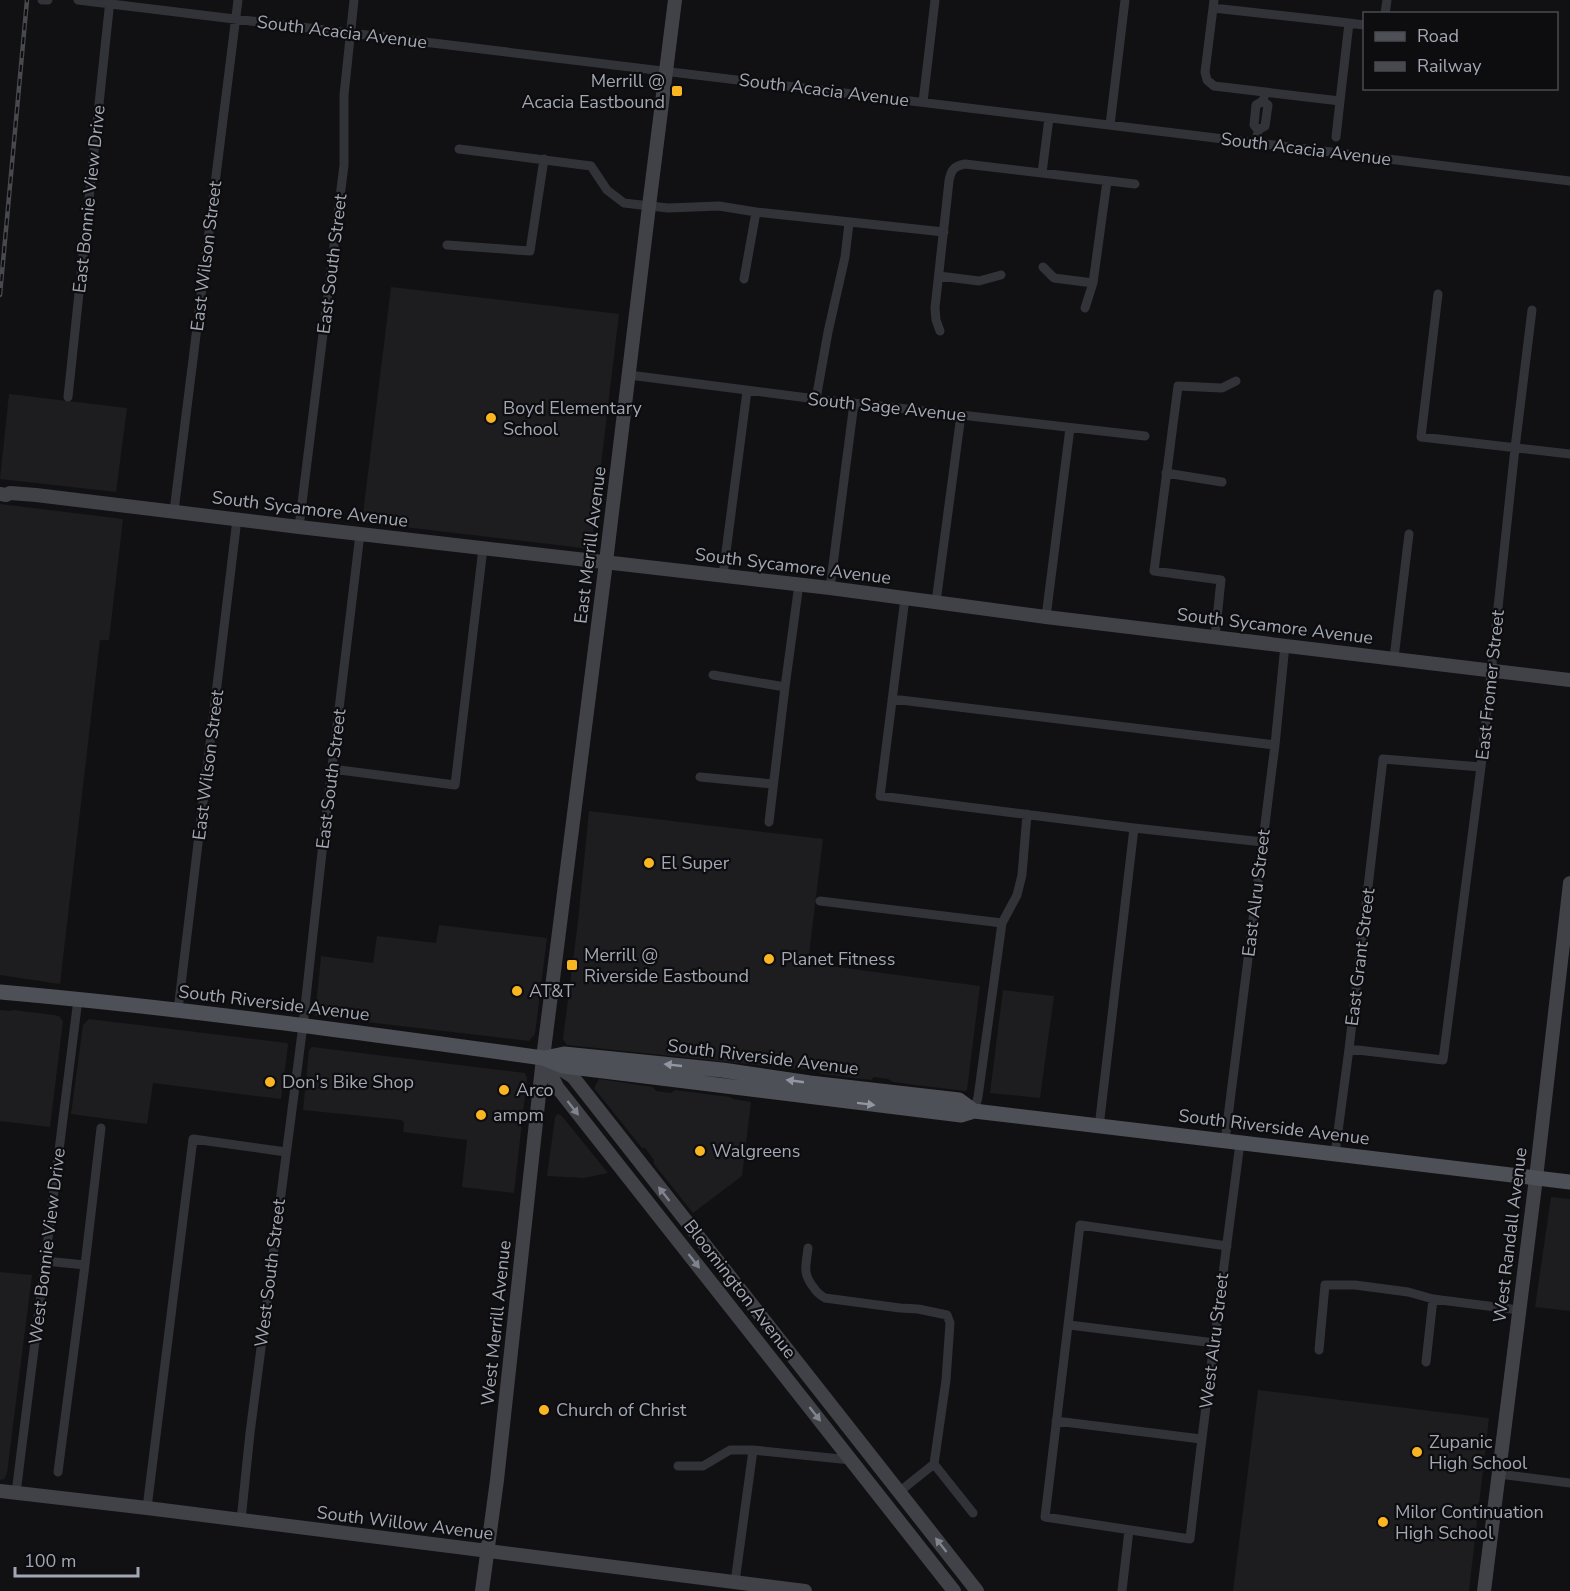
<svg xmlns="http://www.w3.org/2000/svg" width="1570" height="1591" viewBox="0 0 1570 1591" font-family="'Nunito Sans',sans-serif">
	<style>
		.built { fill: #1d1d20 }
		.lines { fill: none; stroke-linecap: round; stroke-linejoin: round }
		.street { stroke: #323338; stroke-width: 9 }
		.secondary { stroke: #404248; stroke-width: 14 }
		.primary { stroke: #4e5057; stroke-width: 15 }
		.rail-casing { stroke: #47494f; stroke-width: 4.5 }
		.rail { stroke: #0d0c0e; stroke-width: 2; stroke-dasharray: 7; stroke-linecap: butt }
		.oneway { fill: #9196a1 }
		.oneway2 { fill: #80848e }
		.poi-dot { fill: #fab523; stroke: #0d0c0e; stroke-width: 2 }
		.labels { text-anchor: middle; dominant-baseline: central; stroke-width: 4.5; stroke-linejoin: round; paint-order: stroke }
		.street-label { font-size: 18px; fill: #a2a7b4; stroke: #0d0c0e }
		.poi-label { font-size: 18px; fill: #a2a7b4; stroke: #0d0c0e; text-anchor: start }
	</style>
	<rect width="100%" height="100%" fill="#111113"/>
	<path class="built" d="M 391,287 L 619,314 L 591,549 L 362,522 Z
		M 9,394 L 127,408 L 116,492 L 0,479 Z
		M 0,504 L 123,519 L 109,640 L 100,640 L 60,984 L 0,975 Z
		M 589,811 L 823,839 L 808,963 L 980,986 L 967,1090 L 965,1091 L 915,1085 L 893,1082 L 888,1079 L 874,1077 L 871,1080 L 822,1074 L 818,1070 L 796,1069 L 567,1045 L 563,1039 L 578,921 Z
		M 439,925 L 547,938 L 535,1034 L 529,1041 L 315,1016 L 321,956 L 373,963 L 377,936 L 436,943 Z
		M 1003,990 L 1054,996 L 1040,1098 L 990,1093 Z
		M 0,1010 L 10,1011 L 13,1010 L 54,1015 L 59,1016 L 63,1021 L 50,1127 L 0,1121 Z
		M 89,1019 L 287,1043 L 288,1045 L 281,1099 L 153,1083 L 147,1124 L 71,1114 L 83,1025 Z
		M 312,1047 L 525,1073 L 527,1078 L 514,1193 L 462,1187 L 467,1140 L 403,1132 L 404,1122 L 401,1120 L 303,1110 L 309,1050 Z
		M 599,1079 L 653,1087 L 656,1091 L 671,1093 L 675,1090 L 730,1097 L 733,1099 L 751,1102 L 742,1176 L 693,1213 L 654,1164 L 654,1160 L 645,1148 L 642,1148 L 594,1088 Z
		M 557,1114 L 561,1115 L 608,1173 L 584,1178 L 547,1176 L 555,1118 Z
		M 1551,1197 L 1570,1199 L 1570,1311 L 1535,1307 Z
		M 0,1272 L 32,1275 L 7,1473 L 4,1479 L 0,1480 Z
		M 1258,1390 L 1489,1418 L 1469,1591 L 1233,1591 Z"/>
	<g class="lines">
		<path class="street" d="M 42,0 L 48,0
			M 78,0 L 1570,181
			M 1214,0 L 1205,72 L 1207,80 L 1214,86 L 1340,101 L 1349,23 L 1364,25
			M 1213,8 L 1349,23
			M 1385,14 L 1387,0
			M 923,102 L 935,0
			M 1110,125 L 1125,0
			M 1258,130 L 1265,126 L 1268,105 L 1263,101 L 1264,97
			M 1336,137 L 1340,101
			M 1256,143 L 1258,130 L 1254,125 L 1256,105 L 1263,101
			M 459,149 L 591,166 L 607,190 L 624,203 L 668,208 L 719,206 L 756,212 L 944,232
			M 1042,173 L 1049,118
			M 447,245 L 530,251 L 544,159
			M 1043,267 L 1054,278 L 1093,283
			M 939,276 L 979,281 L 1001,275
			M 744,279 L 756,212
			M 1438,294 L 1421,437 L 1570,454
			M 1085,308 L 1093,283 L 1107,181
			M 940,331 L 936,320 L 935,308 L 949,181 C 951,170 954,166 965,164 L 1135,184
			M 629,375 L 816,399 L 961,415 L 1145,436
			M 68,397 L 110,0
			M 816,399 L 828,332 L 845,257 L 849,223
			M 1166,473 L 1222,482
			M 174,511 L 238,0
			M 299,527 L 344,165 L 344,95 L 354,0
			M 723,575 L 747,391
			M 830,588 L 854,403
			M 905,598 L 880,796 L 1134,828 L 1263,842
			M 936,602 L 961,415
			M 1046,617 L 1070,428
			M 1215,637 L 1221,580 L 1154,571 L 1178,386 L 1222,388 L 1236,381
			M 1394,658 L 1409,534
			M 713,675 L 785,687
			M 892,699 L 1275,745
			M 332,769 L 455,785 L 483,548
			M 700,777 L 773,784
			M 769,822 L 785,687 L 799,584
			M 820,901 L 1002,923
			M 178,1010 L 237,519
			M 1349,1049 L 1443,1060 L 1481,767 L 1515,448 L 1532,310
			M 974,1111 L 978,1097 L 1002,923 L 1017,895 L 1022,875 L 1027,814
			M 1099,1127 L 1134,828
			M 1225,1141 L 1275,745 L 1285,645
			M 1335,1154 L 1349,1049 L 1383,759 L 1481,767
			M 1227,1246 L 1080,1225 L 1045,1517 L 1190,1539 C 1205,1407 1223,1275 1240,1143
			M 808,1248 C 806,1266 802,1273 814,1288 C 817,1293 820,1295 825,1298 L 900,1308 L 918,1309 L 947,1315 L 950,1323 L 946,1380 L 934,1464 L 973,1513
			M 45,1261 L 85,1265
			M 1069,1325 L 1215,1343
			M 1319,1350 L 1325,1285 L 1355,1285 L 1408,1292 L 1433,1299 L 1519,1310
			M 1426,1362 L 1433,1299
			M 1056,1421 L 1201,1439
			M 678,1466 L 703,1466 L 730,1450 L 753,1450 L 851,1460
			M 58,1472 L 85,1265 L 101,1128
			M 1499,1474 L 1570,1483
			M 899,1492 L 934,1464
			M 16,1493 L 78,999
			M 147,1508 L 193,1139 L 286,1152
			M 241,1520 L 250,1433 L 303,1025 L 324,834 L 360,534
			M 735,1582 L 753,1450
			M 1122,1591 L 1129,1530"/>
		<path class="secondary" d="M 0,494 L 6,495 L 10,493 L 36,495 L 299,527 L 830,588 L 1046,617 L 1570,680
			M 544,1060 L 557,1087 L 954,1591
			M 553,1064 L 573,1077 L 977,1591
			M 0,1491 L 147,1508 L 805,1591
			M 482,1591 L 497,1480 L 543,1058 L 606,562 L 649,206 L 675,0
			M 1484,1591 L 1536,1178 L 1570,883"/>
		<path class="primary" d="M 0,992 C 182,1008 363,1033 543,1058 L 563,1066 L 961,1115 L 974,1111 L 1570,1182
			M 545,1058 L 564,1054 L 722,1070 L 810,1083 L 959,1100 L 974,1111"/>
		<g class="rail-casing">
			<path id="rail" d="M 0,295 L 27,0"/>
		</g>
		<use href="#rail" class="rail"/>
	</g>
	<defs><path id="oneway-solid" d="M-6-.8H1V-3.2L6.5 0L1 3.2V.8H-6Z" transform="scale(1.5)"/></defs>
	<g class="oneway">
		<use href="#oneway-solid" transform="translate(673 1065) rotate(-174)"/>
		<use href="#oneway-solid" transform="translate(795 1081) rotate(-172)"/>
		<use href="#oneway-solid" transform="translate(866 1104) rotate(7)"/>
	</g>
	<g class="oneway2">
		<use href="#oneway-solid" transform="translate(573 1108) rotate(52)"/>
		<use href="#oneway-solid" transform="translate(664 1194) rotate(-128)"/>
		<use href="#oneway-solid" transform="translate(694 1261) rotate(52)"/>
		<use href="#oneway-solid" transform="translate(815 1414) rotate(52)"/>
		<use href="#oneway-solid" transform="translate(941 1545) rotate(-128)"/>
	</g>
	<g class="poi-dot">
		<rect x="671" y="85" width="12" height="12" rx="3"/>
		<circle cx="491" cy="418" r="6"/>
		<circle cx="649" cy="863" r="6"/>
		<circle cx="769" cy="959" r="6"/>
		<rect x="566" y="959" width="12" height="12" rx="3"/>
		<circle cx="517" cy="991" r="6"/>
		<circle cx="270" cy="1082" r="6"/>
		<circle cx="504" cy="1090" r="6"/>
		<circle cx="481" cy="1115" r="6"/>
		<circle cx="700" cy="1151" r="6"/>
		<circle cx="544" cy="1410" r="6"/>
		<circle cx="1417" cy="1452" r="6"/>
		<circle cx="1383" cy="1522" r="6"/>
	</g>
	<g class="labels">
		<g class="street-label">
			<text transform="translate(342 32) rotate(7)">South Acacia Avenue</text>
			<text transform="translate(824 90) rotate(7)">South Acacia Avenue</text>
			<text transform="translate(1306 149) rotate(7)">South Acacia Avenue</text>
			<text transform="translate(89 199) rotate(-84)">East Bonnie View Drive</text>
			<text transform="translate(206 256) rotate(-83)">East Wilson Street</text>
			<text transform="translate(332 264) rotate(-83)">East South Street</text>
			<text transform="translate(887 407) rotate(6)">South Sage Avenue</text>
			<text transform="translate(310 509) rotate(7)">South Sycamore Avenue</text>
			<text transform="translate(590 545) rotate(-83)">East Merrill Avenue</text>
			<text transform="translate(793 566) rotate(7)">South Sycamore Avenue</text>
			<text transform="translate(1275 626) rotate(7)">South Sycamore Avenue</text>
			<text transform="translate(1490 685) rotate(-84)">East Fromer Street</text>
			<text transform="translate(208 765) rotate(-83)">East Wilson Street</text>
			<text transform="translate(331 779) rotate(-83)">East South Street</text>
			<text transform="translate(1256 893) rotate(-83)">East Alru Street</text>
			<text transform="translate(1360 957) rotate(-83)">East Grant Street</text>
			<text transform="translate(274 1003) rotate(7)">South Riverside Avenue</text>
			<text transform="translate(763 1057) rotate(7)">South Riverside Avenue</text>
			<text transform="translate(1274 1127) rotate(7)">South Riverside Avenue</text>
			<text transform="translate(1510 1235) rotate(-83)">West Randall Avenue</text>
			<text transform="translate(47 1246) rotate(-83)">West Bonnie View Drive</text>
			<text transform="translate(270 1273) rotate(-83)">West South Street</text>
			<text transform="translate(740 1289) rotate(52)">Bloomington Avenue</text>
			<text transform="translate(496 1323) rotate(-84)">West Merrill Avenue</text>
			<text transform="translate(1214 1341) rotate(-83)">West Alru Street</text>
			<text transform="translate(405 1523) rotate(7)">South Willow Avenue</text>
		</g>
		<g class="poi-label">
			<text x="665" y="81" text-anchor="end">Merrill @<tspan x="665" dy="21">Acacia Eastbound</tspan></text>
			<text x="503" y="408">Boyd Elementary<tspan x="503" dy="21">School</tspan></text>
			<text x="661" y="863">El Super</text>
			<text x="584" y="955">Merrill @<tspan x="584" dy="21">Riverside Eastbound</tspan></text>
			<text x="781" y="959">Planet Fitness</text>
			<text x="529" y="991">AT&amp;T</text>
			<text x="282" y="1082">Don's Bike Shop</text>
			<text x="516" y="1090">Arco</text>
			<text x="493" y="1115">ampm</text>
			<text x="712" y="1151">Walgreens</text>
			<text x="556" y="1410">Church of Christ</text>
			<text x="1429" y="1442">Zupanic<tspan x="1429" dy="21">High School</tspan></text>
			<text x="1395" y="1512">Milor Continuation<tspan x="1395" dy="21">High School</tspan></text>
		</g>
	</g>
	<rect x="1363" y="12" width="195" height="78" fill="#0d0c0e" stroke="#494a50" stroke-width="1.5"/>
	<rect x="1375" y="32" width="30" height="9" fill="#4e5057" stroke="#494a50" stroke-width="1.5"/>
	<text x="1417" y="42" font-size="18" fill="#a2a7b4">Road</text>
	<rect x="1375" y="62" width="30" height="9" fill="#47494f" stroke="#494a50" stroke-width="1.5"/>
	<text x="1417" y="72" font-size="18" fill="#a2a7b4">Railway</text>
	<path d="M15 1567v9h123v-9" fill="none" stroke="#a2a7b4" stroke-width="3"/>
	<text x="24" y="1567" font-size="18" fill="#a2a7b4" stroke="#0d0c0e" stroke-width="4.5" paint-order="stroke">100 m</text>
</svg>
